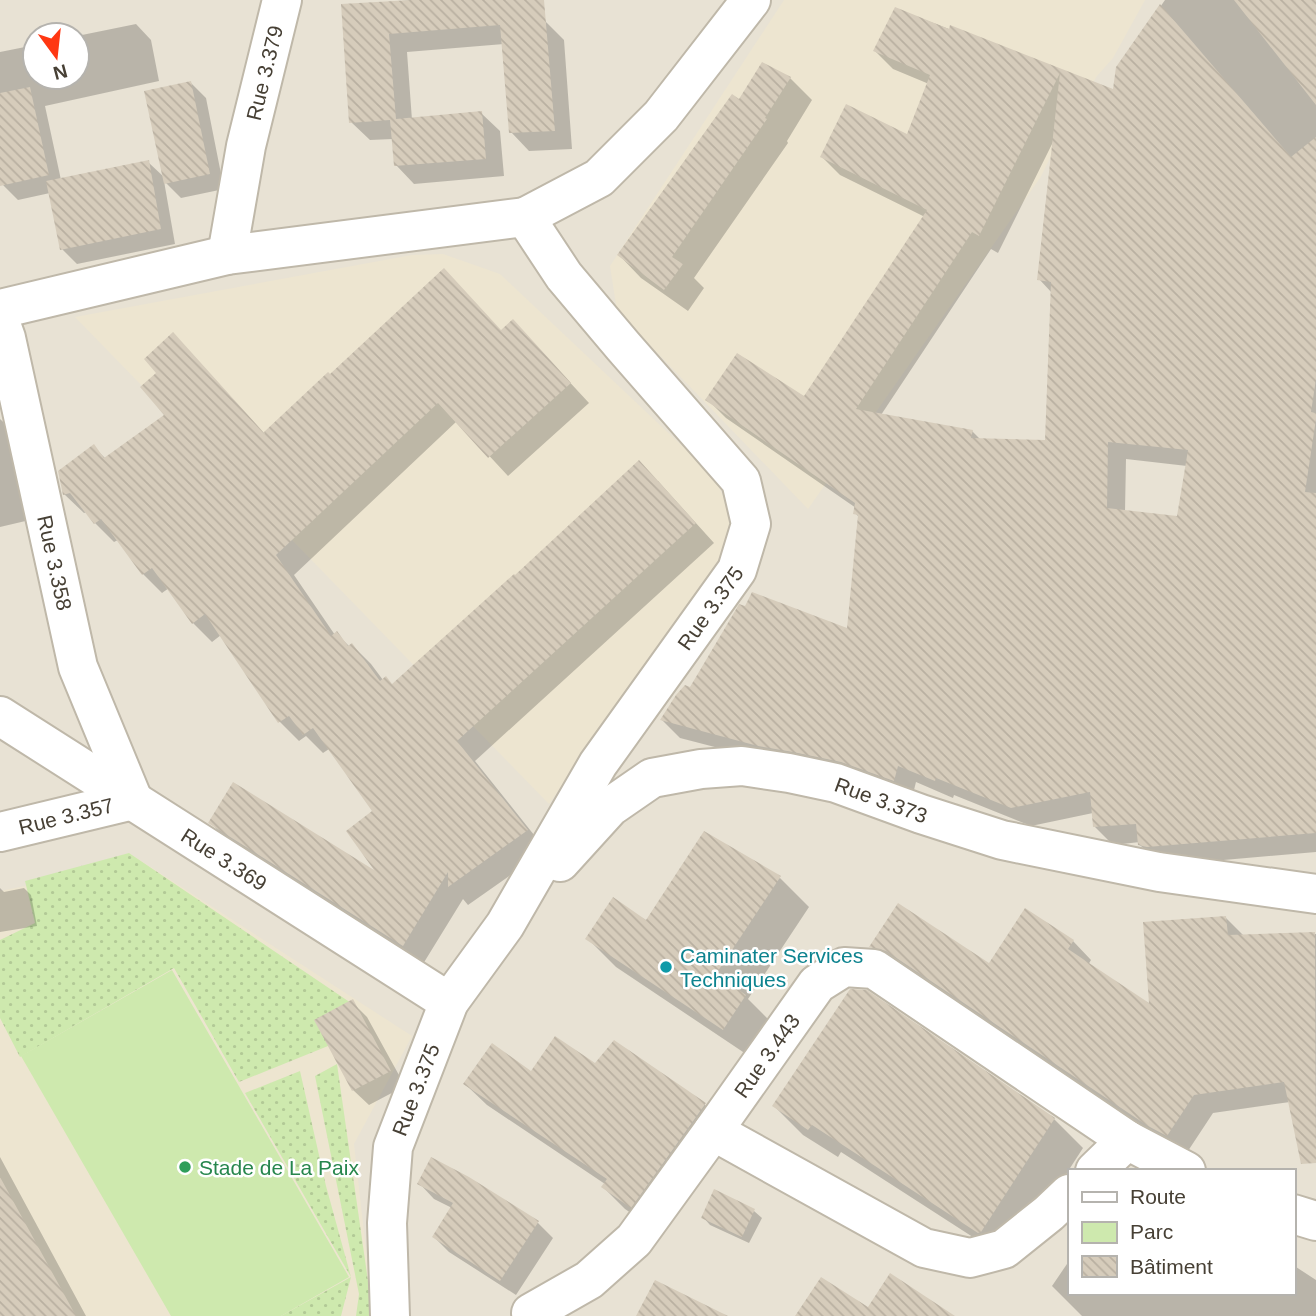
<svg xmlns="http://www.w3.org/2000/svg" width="1316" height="1316" viewBox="0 0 1316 1316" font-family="Arial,sans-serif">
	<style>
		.residential { fill: #e8e2d4; fill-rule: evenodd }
		.education { fill: #ede5d0 }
		.grass { fill: url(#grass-dots) }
		.park { fill: #cee9ae }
		.shadow { fill: #0003; fill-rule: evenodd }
		.building { fill: url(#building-back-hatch); fill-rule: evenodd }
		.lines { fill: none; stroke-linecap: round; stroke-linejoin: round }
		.minor-casing { stroke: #bfb8a9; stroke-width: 42 }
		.minor { stroke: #fff; stroke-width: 38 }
		.culture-dot { fill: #0f9aa8; stroke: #fff; stroke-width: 2.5 }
		.leisure-dot { fill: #2e9e5b; stroke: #fff; stroke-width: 2.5 }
		.labels { text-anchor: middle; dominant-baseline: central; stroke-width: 5; stroke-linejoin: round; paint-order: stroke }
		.street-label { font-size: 21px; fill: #474035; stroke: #fff }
		.culture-label { font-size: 21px; fill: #0d838f; stroke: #fff; text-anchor: start }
		.leisure-label { font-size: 21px; fill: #27864d; stroke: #fff; text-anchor: start }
	</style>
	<defs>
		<pattern id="grass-dots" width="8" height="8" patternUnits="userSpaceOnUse" patternTransform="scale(1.75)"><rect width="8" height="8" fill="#cee9ae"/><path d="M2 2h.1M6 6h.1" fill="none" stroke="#b2c996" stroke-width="1.8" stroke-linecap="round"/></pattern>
		<pattern id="building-back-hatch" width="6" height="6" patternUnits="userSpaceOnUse" patternTransform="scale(1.75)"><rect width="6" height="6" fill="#d6ccbb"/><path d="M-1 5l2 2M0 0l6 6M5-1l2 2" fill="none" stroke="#b9b0a1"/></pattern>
	</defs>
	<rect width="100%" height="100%" fill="#f4f0e6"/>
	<path class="residential" d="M 0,0 L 1316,0 L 1316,1316 L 0,1316 ZM 35,35 L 77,35 L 77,77 L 35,77 ZM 1069,1171 L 1293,1171 L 1293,1293 L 1069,1293 Z"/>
	<path class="education" d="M 784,0 L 1145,0 L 1113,58 L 1097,76 L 1068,122 L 1040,178 L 808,509 L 617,311 L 610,266 Z
		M 443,254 L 500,274 L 715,477 L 732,519 L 722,557 L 549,804 L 75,317 L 412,255 Z
		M 129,853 L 412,1036 L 354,1144 L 372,1303 L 370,1316 L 0,1316 L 0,891 L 25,886 Z"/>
	<path class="grass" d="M 129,853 L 354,1005 L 328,1046 L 239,1082 L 174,968 L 20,1057 L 0,1018 L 0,940 L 35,923 L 25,881 Z
		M 337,1064 L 370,1295 L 369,1316 L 356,1316 L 359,1294 L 315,1076 Z
		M 300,1071 L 326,1186 L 351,1277 L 341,1316 L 281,1316 L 351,1277 L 245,1093 Z"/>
	<path class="park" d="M 172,970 L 349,1277 L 281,1316 L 171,1316 L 21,1056 Z"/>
	<path class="shadow" d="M 413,0 L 520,0 L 545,21 L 564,40 L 572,149 L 529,151 L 511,132 L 504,44 L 407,52 L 412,120 L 481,113 L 500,131 L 504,176 L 414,184 L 396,165 L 393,139 L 370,140 L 351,122 L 343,6 Z
		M 1165,0 L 1316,0 L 1316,852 L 1167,865 L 1158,863 L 1140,845 L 1140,842 L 1113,845 L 1094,826 L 1093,813 L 1031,826 L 954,795 L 953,798 L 916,782 L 912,798 L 680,738 L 662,720 L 849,630 L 860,518 L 855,513 L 856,508 L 726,418 L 707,399 L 804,399 L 925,217 L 840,175 L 822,157 L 908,136 L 929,84 L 893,69 L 875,51 L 896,9 L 1114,91 L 1118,68 ZM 1054,140 L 1039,279 L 1052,293 L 1046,442 L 981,440 L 972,431 L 881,415 L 991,249 L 998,253 ZM 1126,459 L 1187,466 L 1178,518 L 1125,512 Z
		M 136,24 L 151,40 L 159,81 L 45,106 L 61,180 L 148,162 L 165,178 L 191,83 L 206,98 L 224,189 L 181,198 L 164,181 L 175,244 L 77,264 L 62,249 L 50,193 L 18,200 L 3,185 L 0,169 L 0,52 L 35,45 L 35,77 L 77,77 L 77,36 Z
		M 790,78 L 812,100 L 787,141 L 788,143 L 694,278 L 704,288 L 688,311 L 641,278 L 619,255 L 739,101 Z
		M 513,321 L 589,403 L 508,476 L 457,421 L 294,575 L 335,635 L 337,634 L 350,647 L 352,645 L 371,664 L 383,680 L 393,685 L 658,481 L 714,543 L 475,761 L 546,850 L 468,905 L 463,899 L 423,964 L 229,842 L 210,822 L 380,876 L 374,811 L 329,749 L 323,753 L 306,736 L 299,741 L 280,722 L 221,635 L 212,642 L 193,623 L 169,588 L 162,593 L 143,574 L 118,540 L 114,542 L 95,523 L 87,512 L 84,513 L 64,494 L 94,447 L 106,459 L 265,434 L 328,375 L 502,332 Z
		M 0,419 L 16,434 L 34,519 L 0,527 Z
		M 780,878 L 809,907 L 748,999 L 774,1025 L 752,1058 L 616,967 L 587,938 L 646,922 Z
		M 0,888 L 4,892 L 24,888 L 31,895 L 37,926 L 0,932 Z
		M 1226,918 L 1244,936 L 1316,934 L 1316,1143 L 1313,1143 L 1290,1102 L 1213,1113 L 1186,1154 L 1168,1144 L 907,969 L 890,965 L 872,947 L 989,966 L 1073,941 L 1091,960 L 1088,965 L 1151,1006 Z
		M 866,992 L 1054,1119 L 1083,1148 L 1010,1261 L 841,1152 L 838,1157 L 803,1135 L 774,1106 Z
		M 352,1002 L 367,1017 L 405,1086 L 369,1105 L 353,1090 Z
		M 532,1074 L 705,1105 L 726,1126 L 653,1228 L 625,1209 L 603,1187 L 605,1184 L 487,1105 L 465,1084 Z
		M 0,1157 L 86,1316 L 2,1316 L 0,1313 Z
		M 468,1178 L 538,1223 L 553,1238 L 516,1295 L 449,1252 L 434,1237 L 452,1208 L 434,1199 L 419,1183 Z
		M 715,1191 L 754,1211 L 762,1218 L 749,1243 L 710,1225 L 703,1217 Z
		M 1069,1261 L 1069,1293 L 1293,1293 L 1293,1265 L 1316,1280 L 1316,1316 L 1082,1316 L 1052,1286 Z"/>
	<path class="building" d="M 412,0 L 544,0 L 555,131 L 509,133 L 500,25 L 389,34 L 396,119 L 482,111 L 486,159 L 394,166 L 390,120 L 349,123 L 341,4 Z
		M 1234,0 L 1316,0 L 1316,105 Z
		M 1160,4 L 1291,157 L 1316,137 L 1316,379 L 1311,412 L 1316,413 L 1316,419 L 1305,492 L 1316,493 L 1316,833 L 1147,847 L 1138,845 L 1136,824 L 1093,827 L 1090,792 L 1011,808 L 936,778 L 935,781 L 898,766 L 894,781 L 841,762 L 793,752 L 758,746 L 660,720 L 676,695 L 685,685 L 690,687 L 735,611 L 739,604 L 745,606 L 752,592 L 847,628 L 858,515 L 853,514 L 855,503 L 705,400 L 737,353 L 804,396 L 927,210 L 820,157 L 846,104 L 907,134 L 930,75 L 873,51 L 895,7 L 949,29 L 950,25 L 1113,89 L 1116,67 ZM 1060,73 L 1037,280 L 1051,282 L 1045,440 L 971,438 L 973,430 L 856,409 L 972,232 L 979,236 ZM 1108,442 L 1188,450 L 1177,516 L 1107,508 Z
		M 762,62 L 791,77 L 765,118 L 767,119 L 672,257 L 683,264 L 664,290 L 617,255 L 732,94 L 739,99 Z
		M 191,81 L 210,174 L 164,184 L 144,91 Z
		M 30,87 L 49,175 L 0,186 L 0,93 Z
		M 149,160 L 161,229 L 60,250 L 46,181 Z
		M 444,268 L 501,330 L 513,319 L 571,383 L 488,458 L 438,403 L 276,555 L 331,636 L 337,631 L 348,646 L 352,643 L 380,681 L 386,676 L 392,684 L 514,574 L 515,575 L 639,460 L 696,523 L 457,741 L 528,830 L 448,887 L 448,872 L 403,946 L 208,823 L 233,782 L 374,870 L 346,831 L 372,811 L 313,728 L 303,735 L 289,716 L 278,723 L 205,614 L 192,624 L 152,568 L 142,575 L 101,519 L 94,524 L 70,493 L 63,495 L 58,471 L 94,444 L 104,458 L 164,415 L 140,387 L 156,373 L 144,359 L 173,332 L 265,434 L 264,432 L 328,372 L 330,374 Z
		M 704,831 L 781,876 L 716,974 L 746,995 L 723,1030 L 585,939 L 613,897 L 646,920 Z
		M 898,903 L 989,963 L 1025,908 L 1074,940 L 1068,949 L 1149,1003 L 1143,922 L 1226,916 L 1228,935 L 1315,932 L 1316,1163 L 1301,1164 L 1284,1082 L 1194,1095 L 1167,1136 L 1148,1126 L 886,951 L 869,947 Z
		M 850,989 L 867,990 L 1055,1118 L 981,1232 L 978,1233 L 812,1125 L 808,1130 L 772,1106 Z
		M 353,999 L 391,1071 L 352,1091 L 314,1020 Z
		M 555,1036 L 595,1063 L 614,1040 L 706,1103 L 631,1208 L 601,1187 L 607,1179 L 463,1084 L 492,1043 L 531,1071 Z
		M 431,1157 L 469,1177 L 539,1221 L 500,1281 L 432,1237 L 453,1203 L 417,1184 Z
		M 0,1177 L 76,1316 L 0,1316 Z
		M 714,1189 L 755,1209 L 742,1237 L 701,1218 Z
		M 890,1273 L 955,1316 L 795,1316 L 821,1277 L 868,1307 Z
		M 655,1280 L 728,1316 L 636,1316 Z"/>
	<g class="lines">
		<g class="minor-casing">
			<g id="minor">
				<path id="s1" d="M 227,255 L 246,146 L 282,0"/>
				<path d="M 0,309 L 227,255 L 525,217"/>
				<path id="s2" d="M 0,321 L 6,338 L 78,667 L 133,800 L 0,832"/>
				<path id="s3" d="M 0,716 L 449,1002"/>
				<path id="s4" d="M 560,862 L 610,807 L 652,778 L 701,769 L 742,766 L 789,773 L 836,783 L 921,814 L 1002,840 L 1159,872 L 1316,894"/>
				<path d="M 713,1131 L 924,1248 L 970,1258 L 1004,1249 L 1049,1213 L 1069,1194"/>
				<path d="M 1095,1171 L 1127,1140"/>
				<path d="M 1293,1214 L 1316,1221"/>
				<path id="s5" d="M 531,1313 L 589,1280 L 634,1240 L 713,1131 L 817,984 L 844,967 L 874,969 L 1127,1140 L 1186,1171"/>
				<path id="s6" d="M 390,1316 L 387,1223 L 393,1147 L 449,1002 L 505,925 L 598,764 L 737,570 L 751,524 L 741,481 L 623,346 L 564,276 L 525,217 L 599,178 L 661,116 L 751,0"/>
			</g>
		</g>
		<use href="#minor" class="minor"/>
	</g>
	<circle class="culture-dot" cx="666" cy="967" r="7"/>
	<circle class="leisure-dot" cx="185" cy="1167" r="7"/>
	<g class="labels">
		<g class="street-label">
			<text stroke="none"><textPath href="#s1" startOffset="186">Rue 3.379</textPath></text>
			<text stroke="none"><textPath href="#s2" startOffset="248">Rue 3.358</textPath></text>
			<text stroke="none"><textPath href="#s6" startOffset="798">Rue 3.375</textPath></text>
			<text stroke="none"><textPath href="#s4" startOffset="360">Rue 3.373</textPath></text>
			<text transform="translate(66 816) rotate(-14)">Rue 3.357</text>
			<text stroke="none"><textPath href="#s3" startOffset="266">Rue 3.369</textPath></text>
			<text stroke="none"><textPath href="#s5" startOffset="354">Rue 3.443</textPath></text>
			<text stroke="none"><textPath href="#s6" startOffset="231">Rue 3.375</textPath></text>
		</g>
		<g class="culture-label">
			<text x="680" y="955">Caminater Services<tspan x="680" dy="24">Techniques</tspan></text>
		</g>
		<g class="leisure-label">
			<text x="199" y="1167">Stade de La Paix</text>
		</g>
	</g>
	<rect x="1068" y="1169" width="228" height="126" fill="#ffffff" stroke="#b5b3ae" stroke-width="2"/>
	<rect x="1082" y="1192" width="35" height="10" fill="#ffffff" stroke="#b5b3ae" stroke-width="2"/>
	<text x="1130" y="1204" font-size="21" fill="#474035">Route</text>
	<rect x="1082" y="1222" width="35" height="21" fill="#cee9ae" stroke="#b5b3ae" stroke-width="2"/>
	<text x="1130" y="1239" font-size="21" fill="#474035">Parc</text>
	<rect x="1082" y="1256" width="35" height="21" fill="url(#building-back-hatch)" stroke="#b5b3ae" stroke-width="2"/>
	<text x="1130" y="1274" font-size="21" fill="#474035">Bâtiment</text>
	<g transform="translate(56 56) rotate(165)"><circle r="33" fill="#ffffff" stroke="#b5b3ae" stroke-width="2"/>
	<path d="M0-5L12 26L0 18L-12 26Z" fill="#ff3712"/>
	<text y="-10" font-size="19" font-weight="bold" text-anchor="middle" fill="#474035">N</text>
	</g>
</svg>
